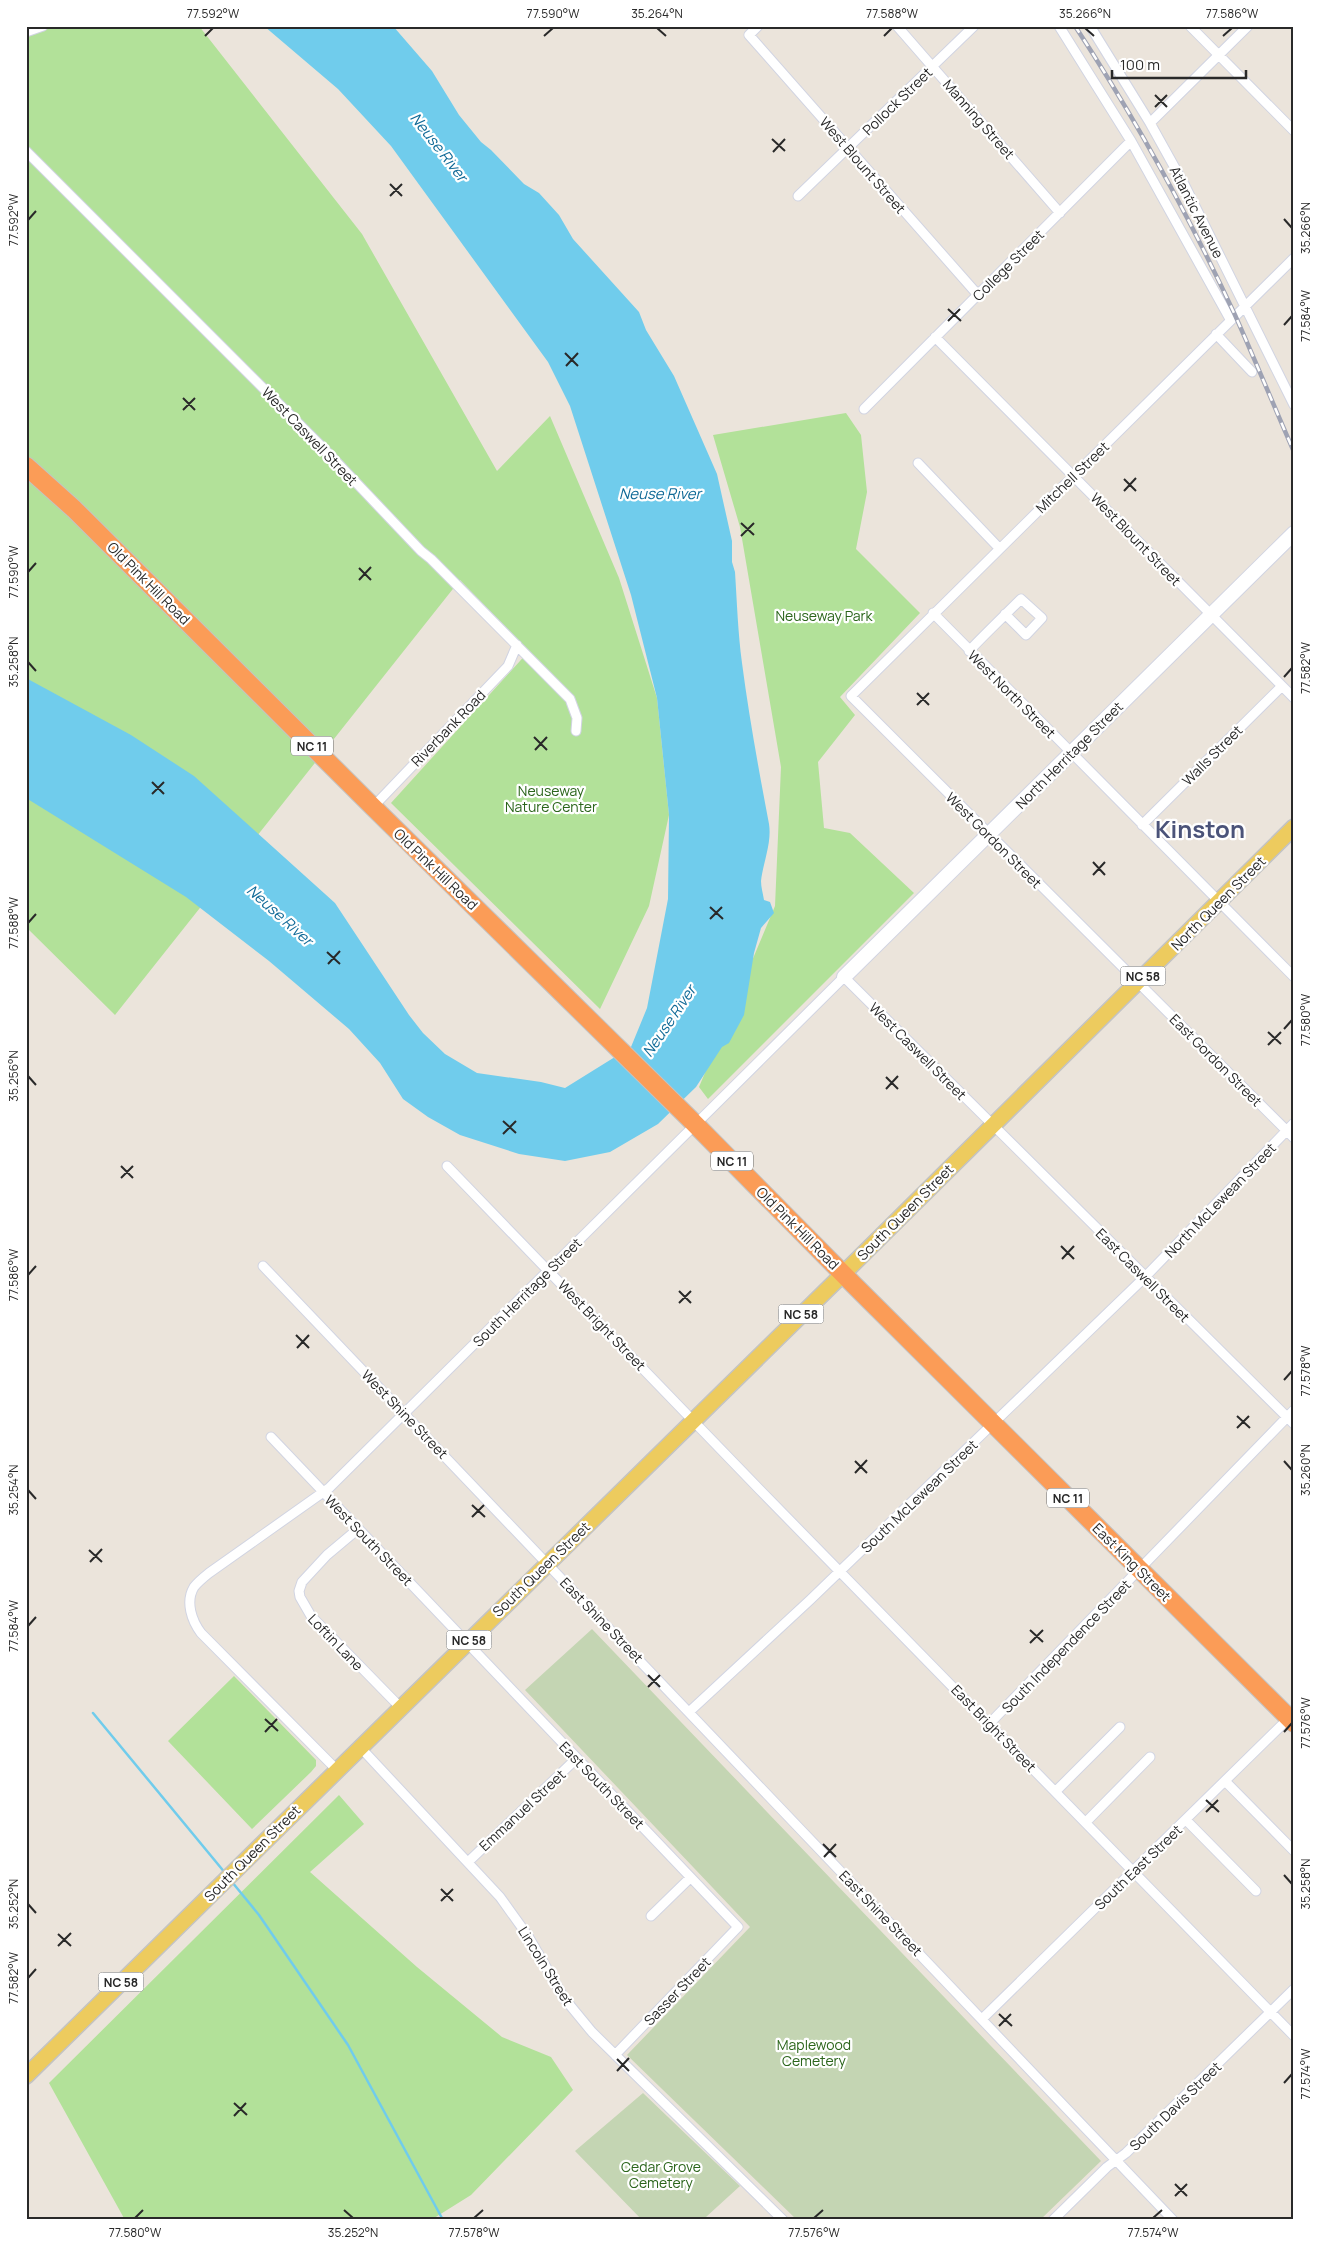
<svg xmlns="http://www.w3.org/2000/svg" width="1320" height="2246" viewBox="0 0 1320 2246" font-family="Manrope,sans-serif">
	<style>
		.green { fill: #b2e199 }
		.cemetery { fill: #c4d5b3 }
		.water { fill: #70ccec }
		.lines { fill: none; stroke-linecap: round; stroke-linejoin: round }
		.stream { stroke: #70ccec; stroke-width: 2.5 }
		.street-casing { stroke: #d1d4e2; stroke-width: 11 }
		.secondary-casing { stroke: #d1d4e2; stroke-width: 16 }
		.primary-casing { stroke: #c3c3c3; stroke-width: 18 }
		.highway-casing { stroke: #c3c3c3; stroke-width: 20 }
		.street { stroke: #fff; stroke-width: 9 }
		.secondary { stroke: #fff; stroke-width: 14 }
		.primary { stroke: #edcb5e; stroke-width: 15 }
		.highway { stroke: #fb9c57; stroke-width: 18 }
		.rail-casing { stroke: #9ea2b3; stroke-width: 4.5 }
		.rail { stroke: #fff; stroke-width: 2.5; stroke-dasharray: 8; stroke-linecap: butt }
		.ticks { fill: none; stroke: #292929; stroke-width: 2 }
		.labels { text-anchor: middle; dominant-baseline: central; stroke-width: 4.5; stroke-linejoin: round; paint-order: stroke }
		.shield { fill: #fff; stroke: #696969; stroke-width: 1 }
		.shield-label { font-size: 12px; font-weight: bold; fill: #292929 }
		.street-label { font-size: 14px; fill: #292929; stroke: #fff }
		.park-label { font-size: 14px; fill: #2b651b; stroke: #fff }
		.water-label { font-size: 15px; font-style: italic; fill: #106a97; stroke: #fff }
		.town-label { font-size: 24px; font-weight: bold; fill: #4b5379; stroke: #fff }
		.neatline { fill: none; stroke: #292929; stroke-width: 2 }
		.ticks-label { font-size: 12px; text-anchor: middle; fill: #292929 }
	</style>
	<rect width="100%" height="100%" fill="#ebe4db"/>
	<path class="green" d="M 26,26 L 199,26 L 362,234 L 497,471 L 550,416 L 619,578 L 657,698 L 669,815 L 649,906 L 600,1009 L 391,803 L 529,651 L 460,580 L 115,1015 L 26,927 Z
		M 846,413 L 861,435 L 867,492 L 856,549 L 920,613 L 840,697 L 855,715 L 818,762 L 824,828 L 850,833 L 914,893 L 708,1099 L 699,1087 L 775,906 L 781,767 L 740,527 L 713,435 Z
		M 234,1676 L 316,1760 L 316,1766 L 311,1772 L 252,1829 L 168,1741 Z
		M 339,1795 L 364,1824 L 310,1872 L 417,1967 L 502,2037 L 551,2057 L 573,2090 L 471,2195 L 431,2220 L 125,2220 L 49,2083 Z"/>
	<path class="cemetery" d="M 592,1629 L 1101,2161 L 1040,2220 L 797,2220 L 627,2055 L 750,1927 L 525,1690 Z
		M 643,2093 L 740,2186 L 706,2217 L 709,2220 L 642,2220 L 575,2151 Z"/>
	<path class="water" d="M 264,26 L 393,26 L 432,71 L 459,115 L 481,142 L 491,150 L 524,184 L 539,193 L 559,215 L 573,239 L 639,312 L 646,330 L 674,376 L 717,474 L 732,541 L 732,562 L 735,572 C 737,603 738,633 742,663 C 749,717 759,771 769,824 C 772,843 763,863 761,881 C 761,887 763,894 764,900 L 770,902 L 774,913 L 761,928 L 754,953 L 744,1015 L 729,1043 L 722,1047 L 696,1087 L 658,1124 L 610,1152 L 565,1161 L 519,1154 L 460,1135 L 428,1117 L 403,1099 L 380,1063 L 349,1029 L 269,961 L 186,897 L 26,798 L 26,678 L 131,735 L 194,776 L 335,903 L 409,1015 L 423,1033 L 445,1054 L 477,1073 L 541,1082 L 565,1088 L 631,1047 L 647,1008 L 668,899 L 669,815 L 657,698 L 631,595 L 570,406 L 548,362 L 391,146 L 338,89 Z"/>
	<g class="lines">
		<path class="stream" d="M 93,1713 L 226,1874
			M 232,1882 L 259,1915 L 348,2045 L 443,2220"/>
		<g class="street-casing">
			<path id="street" d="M 758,26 L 749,35 L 978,295
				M 897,26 L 1060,213
				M 1059,26 L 1131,141 L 1230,319
				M 1090,26 L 1150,123 L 1185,186 L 1294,405
				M 1190,26 L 1294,131
				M 26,32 L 43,26
				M 1150,123 L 1248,26
				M 26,151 L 329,454 L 421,551 L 431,559 L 570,699 L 577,718 L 576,731
				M 798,196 L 974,26
				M 1294,258 L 851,696 L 1294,1138
				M 1216,334 L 1252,372
				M 935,337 L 1294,698
				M 864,409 L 1131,141
				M 918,463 L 999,548
				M 933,613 L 1294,977
				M 969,651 C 986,633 1004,616 1021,599 L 1042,618 L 1026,635 L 1005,614
				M 373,807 L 508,666 L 517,645
				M 1142,825 L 1282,686
				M 447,1166 L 760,1490 L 1294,2036
				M 263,1266 L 1173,2220
				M 271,1437 L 738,1927 L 615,2055
				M 358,1529 L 327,1555 L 302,1582 L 299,1591 L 300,1597 L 311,1616 L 400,1707
				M 689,1712 L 810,1600 L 1145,1277 L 1294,1123
				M 990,1723 L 1294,1410
				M 360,1747 L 500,1897 L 528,1936 L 564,1998 L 592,2032 L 783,2220
				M 337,1770 L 201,1633 C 192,1621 185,1602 194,1587 C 198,1582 204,1577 209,1573 L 329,1488 L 844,977 L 1294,1424
				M 1225,1781 L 1294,1851
				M 1056,1791 L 1120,1727
				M 1186,1820 L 1256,1891
				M 1086,1822 L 1150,1757
				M 468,1862 L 577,1758
				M 651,1916 L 690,1878
				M 982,2019 L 1291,1716
				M 1053,2220 L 1107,2167 L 1126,2153 L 1294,1989"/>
		</g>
		<g class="secondary-casing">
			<path id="secondary" d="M 844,977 L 1294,533"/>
		</g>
		<g class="primary-casing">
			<path id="primary" d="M 26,2076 L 843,1274 L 1294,827"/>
		</g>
		<g class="highway-casing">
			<path id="highway" d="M 26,466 L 74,509 L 373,807 L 689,1118 L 854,1285 L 1294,1723"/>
		</g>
		<use href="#street" class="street"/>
		<use href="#secondary" class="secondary"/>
		<use href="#primary" class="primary"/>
		<use href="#highway" class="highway"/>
		<g class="rail-casing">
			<path id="rail" d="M 1075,26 C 1135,118 1189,216 1235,315 C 1255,360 1274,406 1294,452"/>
		</g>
		<use href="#rail" class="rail"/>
	</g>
	<path class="ticks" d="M 657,28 L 666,36M 1085,28 L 1094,36M 205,36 L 213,28M 544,36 L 553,28M 884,36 L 892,28M 1223,36 L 1232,28M 1155,95 L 1167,107M 1155,107 L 1167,95M 772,139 L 785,151M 773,152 L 785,139M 390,184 L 402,196M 390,196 L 402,184M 1284,219 L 1292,228M 28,220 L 36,211M 948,309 L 961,321M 948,321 L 960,309M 1284,325 L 1292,316M 565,353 L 578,366M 566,366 L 578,353M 183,398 L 195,410M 183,410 L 195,398M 1124,479 L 1136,491M 1124,491 L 1136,478M 741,523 L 754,535M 741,536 L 754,523M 359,568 L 371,580M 28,572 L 36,563M 359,580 L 371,567M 28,662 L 36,671M 1284,677 L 1292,668M 917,693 L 929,705M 917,705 L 929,693M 534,737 L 547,750M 535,750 L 547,737M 152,782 L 164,794M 152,794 L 164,782M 1093,862 L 1105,875M 1093,875 L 1105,862M 710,907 L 723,919M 710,919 L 722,907M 28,923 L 36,914M 327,952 L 340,964M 328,964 L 340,951M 1284,1029 L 1292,1020M 1268,1032 L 1281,1044M 1268,1045 L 1281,1032M 28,1076 L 36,1085M 886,1077 L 898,1089M 886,1089 L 898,1076M 503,1121 L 516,1133M 503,1134 L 516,1121M 121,1166 L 133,1178M 121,1178 L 133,1166M 1061,1246 L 1074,1259M 1062,1259 L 1074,1246M 28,1275 L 36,1266M 679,1291 L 691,1303M 679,1303 L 691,1291M 296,1335 L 309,1348M 297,1348 L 309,1335M 1284,1380 L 1292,1371M 1237,1416 L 1250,1428M 1237,1428 L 1249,1416M 855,1461 L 867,1473M 1284,1461 L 1292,1470M 855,1473 L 867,1460M 28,1490 L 36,1499M 472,1505 L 485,1517M 472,1517 L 484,1505M 89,1550 L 102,1562M 90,1562 L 102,1549M 28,1626 L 36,1617M 1030,1630 L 1043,1642M 1030,1643 L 1043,1630M 648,1675 L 660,1687M 648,1687 L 660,1675M 265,1719 L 278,1731M 265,1732 L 277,1719M 1284,1732 L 1292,1723M 1206,1800 L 1219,1812M 1206,1812 L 1218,1800M 823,1844 L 836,1857M 824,1857 L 836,1844M 1284,1875 L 1292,1884M 441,1889 L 453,1901M 441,1901 L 453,1889M 28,1904 L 36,1913M 58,1934 L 71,1946M 58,1946 L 71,1933M 28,1978 L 36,1969M 999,2014 L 1012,2026M 999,2026 L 1011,2014M 617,2059 L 629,2071M 617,2071 L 629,2058M 1284,2083 L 1292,2074M 234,2103 L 247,2115M 234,2116 L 246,2103M 1175,2184 L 1187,2196M 1175,2196 L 1187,2184M 344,2210 L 353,2218M 135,2218 L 143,2210M 474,2218 L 483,2210M 814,2218 L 823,2210M 1153,2218 L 1162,2210"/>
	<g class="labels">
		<g class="shield">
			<rect x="291" y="736.5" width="42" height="19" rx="4"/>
			<rect x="1120.5" y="966.5" width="45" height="19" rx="4"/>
			<rect x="711" y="1151.5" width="42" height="19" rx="4"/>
			<rect x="778.5" y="1304.5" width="45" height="19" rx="4"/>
			<rect x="1047" y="1488.5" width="42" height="19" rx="4"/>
			<rect x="446.5" y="1630.5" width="45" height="19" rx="4"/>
			<rect x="98.5" y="1972.5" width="45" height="19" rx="4"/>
		</g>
		<g class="shield-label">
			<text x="312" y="746">NC 11</text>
			<text x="1143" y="976">NC 58</text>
			<text x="732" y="1161">NC 11</text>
			<text x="801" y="1314">NC 58</text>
			<text x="1068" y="1498">NC 11</text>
			<text x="469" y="1640">NC 58</text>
			<text x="121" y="1982">NC 58</text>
		</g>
		<g class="street-label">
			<text transform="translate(897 101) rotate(-44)">Pollock Street</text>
			<text transform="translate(979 119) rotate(49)">Manning Street</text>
			<text transform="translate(863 165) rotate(49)">West Blount Street</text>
			<text transform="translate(1197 212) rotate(63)">Atlantic Avenue</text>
			<text transform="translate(1008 265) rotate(-45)">College Street</text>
			<text transform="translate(310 436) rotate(46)">West Caswell Street</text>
			<text transform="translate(1072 477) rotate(-44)">Mitchell Street</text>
			<text transform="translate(1136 539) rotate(46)">West Blount Street</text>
			<text transform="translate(149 583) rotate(45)">Old Pink Hill Road</text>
			<text transform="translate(1012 694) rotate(45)">West North Street</text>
			<text transform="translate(448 728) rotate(-46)">Riverbank Road</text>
			<text transform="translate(1069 755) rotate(-45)">North Herritage Street</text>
			<text transform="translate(1212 755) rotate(-45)">Walls Street</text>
			<text transform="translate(994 840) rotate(45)">West Gordon Street</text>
			<text transform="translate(436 869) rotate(44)">Old Pink Hill Road</text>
			<text transform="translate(1218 903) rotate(-45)">North Queen Street</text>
			<text transform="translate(918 1051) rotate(45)">West Caswell Street</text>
			<text transform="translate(1216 1060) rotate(45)">East Gordon Street</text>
			<text transform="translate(1220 1200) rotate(-46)">North McLewean Street</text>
			<text transform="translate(905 1212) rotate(-45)">South Queen Street</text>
			<text transform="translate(798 1228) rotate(45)">Old Pink Hill Road</text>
			<text transform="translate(1143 1275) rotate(45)">East Caswell Street</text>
			<text transform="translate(527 1292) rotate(-45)">South Herritage Street</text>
			<text transform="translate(602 1325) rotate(46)">West Bright Street</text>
			<text transform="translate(405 1414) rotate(46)">West Shine Street</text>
			<text transform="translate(919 1496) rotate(-44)">South McLewean Street</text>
			<text transform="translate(369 1540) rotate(46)">West South Street</text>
			<text transform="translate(1132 1562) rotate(45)">East King Street</text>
			<text transform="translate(541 1569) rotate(-44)">South Queen Street</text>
			<text transform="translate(602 1620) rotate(46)">East Shine Street</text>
			<text transform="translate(336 1642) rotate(46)">Loftin Lane</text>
			<text transform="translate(1066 1646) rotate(-46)">South Independence Street</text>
			<text transform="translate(994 1728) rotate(46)">East Bright Street</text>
			<text transform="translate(602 1785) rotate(46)">East South Street</text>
			<text transform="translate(522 1810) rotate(-43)">Emmanuel Street</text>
			<text transform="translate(252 1853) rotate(-45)">South Queen Street</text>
			<text transform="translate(1138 1867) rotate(-44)">South East Street</text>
			<text transform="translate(881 1913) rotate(46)">East Shine Street</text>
			<text transform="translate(546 1966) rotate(58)">Lincoln Street</text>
			<text transform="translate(677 1991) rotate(-46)">Sasser Street</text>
			<text transform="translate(1175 2106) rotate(-44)">South Davis Street</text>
		</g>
		<g class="park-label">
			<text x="824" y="615">Neuseway Park</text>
			<text x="551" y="790">Neuseway<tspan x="551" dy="16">Nature Center</tspan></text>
			<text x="814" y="2044">Maplewood<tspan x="814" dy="16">Cemetery</tspan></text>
			<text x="661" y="2166">Cedar Grove<tspan x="661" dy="16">Cemetery</tspan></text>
		</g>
		<g class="water-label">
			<text transform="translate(439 147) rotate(52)">Neuse River</text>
			<text x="660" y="493">Neuse River</text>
			<text transform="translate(280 915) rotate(42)">Neuse River</text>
			<text transform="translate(669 1021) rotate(-56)">Neuse River</text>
		</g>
		<g class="town-label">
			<text x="1200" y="828">Kinston</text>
		</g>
	</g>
	<rect width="1320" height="2246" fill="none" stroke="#ffffff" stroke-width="55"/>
	<path d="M1112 70v8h134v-8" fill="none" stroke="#292929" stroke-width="2.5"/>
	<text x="1120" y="70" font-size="15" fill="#292929" stroke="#ffffff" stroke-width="4" paint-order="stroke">100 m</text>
	<rect x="28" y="28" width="1264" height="2190" class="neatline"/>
	<g class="ticks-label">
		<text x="213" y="18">77.592°W</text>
		<text x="553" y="18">77.590°W</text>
		<text x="657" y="18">35.264°N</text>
		<text x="892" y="18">77.588°W</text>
		<text x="1085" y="18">35.266°N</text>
		<text x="1232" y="18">77.586°W</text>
		<text transform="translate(14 220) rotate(-90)" y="4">77.592°W</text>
		<text transform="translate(1306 228) rotate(-90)" y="4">35.266°N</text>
		<text transform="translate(1306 316) rotate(-90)" y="4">77.584°W</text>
		<text transform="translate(14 572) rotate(-90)" y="4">77.590°W</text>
		<text transform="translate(14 662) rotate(-90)" y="4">35.258°N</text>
		<text transform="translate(1306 668) rotate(-90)" y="4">77.582°W</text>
		<text transform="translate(14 923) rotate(-90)" y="4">77.588°W</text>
		<text transform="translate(1306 1020) rotate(-90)" y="4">77.580°W</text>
		<text transform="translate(14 1076) rotate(-90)" y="4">35.256°N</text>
		<text transform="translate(14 1275) rotate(-90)" y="4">77.586°W</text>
		<text transform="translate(1306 1371) rotate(-90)" y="4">77.578°W</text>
		<text transform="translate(1306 1470) rotate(-90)" y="4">35.260°N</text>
		<text transform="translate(14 1490) rotate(-90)" y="4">35.254°N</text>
		<text transform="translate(14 1626) rotate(-90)" y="4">77.584°W</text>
		<text transform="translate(1306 1723) rotate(-90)" y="4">77.576°W</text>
		<text transform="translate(1306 1884) rotate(-90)" y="4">35.258°N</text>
		<text transform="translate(14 1904) rotate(-90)" y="4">35.252°N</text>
		<text transform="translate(14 1978) rotate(-90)" y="4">77.582°W</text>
		<text transform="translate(1306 2074) rotate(-90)" y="4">77.574°W</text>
		<text x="135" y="2237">77.580°W</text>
		<text x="353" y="2237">35.252°N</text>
		<text x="474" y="2237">77.578°W</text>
		<text x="814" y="2237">77.576°W</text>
		<text x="1153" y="2237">77.574°W</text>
	</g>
</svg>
